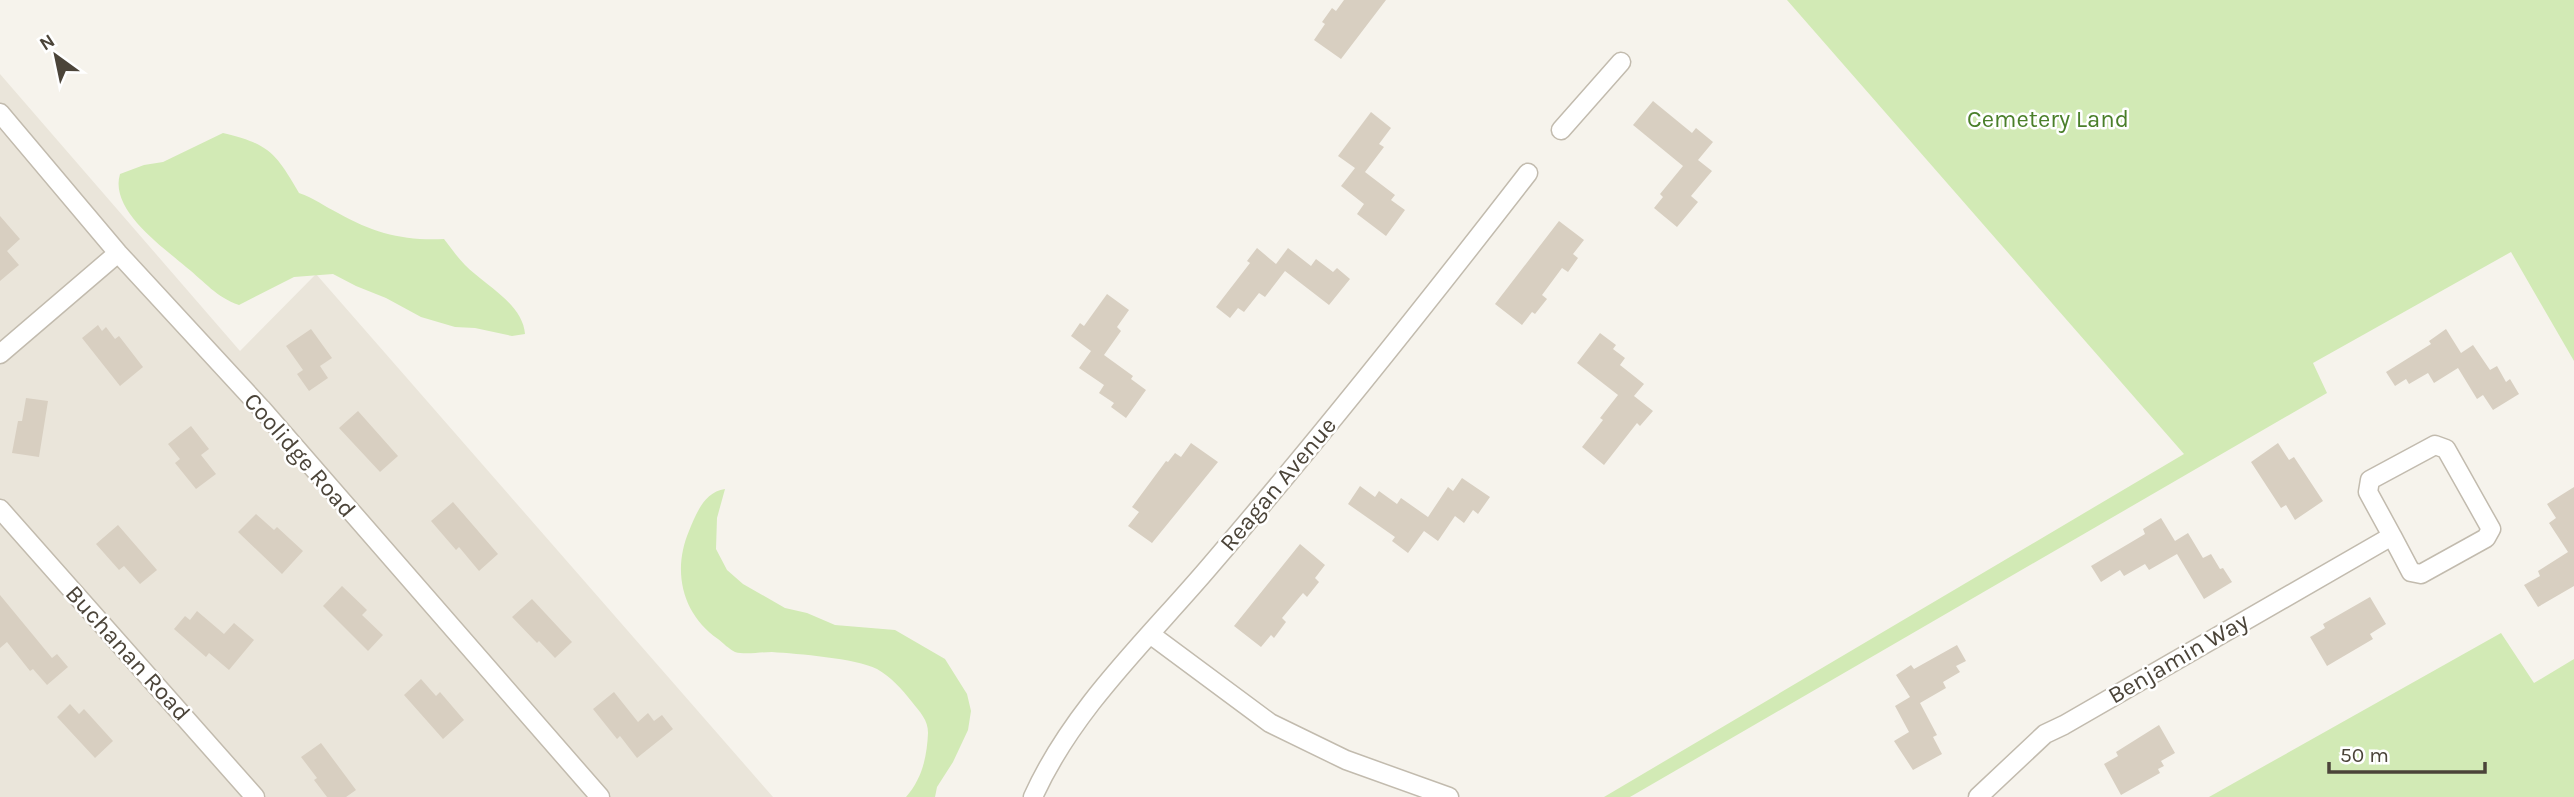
<svg xmlns="http://www.w3.org/2000/svg" width="2574" height="797" viewBox="0 0 2574 797" font-family="Karla,sans-serif">
	<style>
		.residential { fill: #eae5da }
		.green { fill: #d2eab5 }
		.building { fill: #d8cfc1 }
		.lines { fill: none; stroke-linecap: round; stroke-linejoin: round }
		.street-casing { stroke: #c2bbae; stroke-width: 21 }
		.street { stroke: #fff; stroke-width: 18 }
		.labels { text-anchor: middle; dominant-baseline: central; stroke-width: 5; stroke-linejoin: round; paint-order: stroke }
		.park-label { font-size: 24px; fill: #4a7f2a; stroke: #fff }
		.street-label { font-size: 24px; fill: #4b4439; stroke: #fff }
	</style>
	<rect width="100%" height="100%" fill="#f6f3ec"/>
	<path class="residential" d="M 0,74 L 240,351 L 316,274 L 773,797 L 0,797 Z"/>
	<path class="green" d="M 1787,0 L 2574,0 L 2574,361 L 2511,252 L 2313,363 L 2327,393 L 1630,797 L 1604,797 L 2184,454 Z
		M 223,133 C 270,144 276,154 299,193 C 314,198 324,206 338,213 C 373,233 404,241 444,239 C 451,248 457,257 465,265 C 485,285 523,304 525,334 L 512,336 L 475,328 L 455,327 L 421,317 L 386,298 L 356,286 L 333,274 L 294,277 L 239,305 C 216,297 205,282 186,267 C 163,247 109,210 120,174 L 144,165 L 163,162 Z
		M 725,489 L 717,518 L 716,549 L 727,570 L 743,584 L 785,608 L 807,613 L 835,625 L 895,630 L 945,659 L 967,694 L 971,711 L 968,730 L 953,762 L 937,787 L 935,797 L 906,797 C 922,779 927,757 928,733 C 928,720 920,712 912,702 C 902,689 891,677 877,669 C 855,658 798,654 772,652 C 761,652 745,655 735,652 C 729,649 723,643 718,639 C 682,614 672,571 689,531 C 696,514 704,492 725,489 Z
		M 2501,633 L 2534,683 L 2574,659 L 2574,797 L 2209,797 Z"/>
	<path class="building" d="M 1344,0 L 1386,0 L 1341,59 L 1314,40 L 1325,24 L 1322,22 L 1332,8 L 1336,11 Z
		M 1653,101 L 1692,133 L 1696,128 L 1713,142 L 1698,160 L 1712,171 L 1691,196 L 1698,202 L 1677,227 L 1654,208 L 1663,197 L 1660,194 L 1683,166 L 1633,125 Z
		M 1371,112 L 1391,128 L 1379,144 L 1384,147 L 1365,172 L 1395,195 L 1391,200 L 1405,210 L 1386,236 L 1357,214 L 1364,204 L 1341,186 L 1355,168 L 1338,156 Z
		M 0,216 L 20,239 L 7,251 L 19,265 L 0,281 Z
		M 1559,221 L 1584,240 L 1573,254 L 1578,258 L 1568,272 L 1562,268 L 1542,295 L 1547,299 L 1535,314 L 1532,312 L 1522,325 L 1495,304 Z
		M 1257,248 L 1276,264 L 1288,248 L 1311,266 L 1316,259 L 1333,272 L 1337,268 L 1350,279 L 1329,305 L 1285,271 L 1265,297 L 1259,293 L 1244,312 L 1238,308 L 1230,318 L 1216,307 L 1250,263 L 1247,261 Z
		M 1107,294 L 1129,310 L 1117,327 L 1121,331 L 1104,355 L 1133,376 L 1131,379 L 1146,390 L 1126,418 L 1111,407 L 1114,403 L 1099,393 L 1104,385 L 1079,368 L 1091,351 L 1071,336 L 1080,323 L 1084,326 Z
		M 98,325 L 102,331 L 106,327 L 115,339 L 119,336 L 143,367 L 120,386 L 82,338 Z
		M 311,329 L 332,358 L 320,366 L 328,378 L 309,391 L 297,374 L 303,370 L 286,346 Z
		M 2446,329 L 2461,353 L 2473,345 L 2490,370 L 2497,366 L 2506,382 L 2510,379 L 2519,394 L 2493,410 L 2483,395 L 2477,399 L 2458,368 L 2434,383 L 2428,373 L 2409,384 L 2406,379 L 2395,386 L 2386,372 L 2431,344 L 2429,341 Z
		M 1600,333 L 1616,345 L 1613,349 L 1625,358 L 1620,365 L 1644,384 L 1634,396 L 1653,411 L 1640,426 L 1637,423 L 1604,465 L 1582,447 L 1603,420 L 1600,418 L 1618,395 L 1577,363 Z
		M 26,398 L 48,401 L 39,457 L 12,453 L 18,421 L 22,421 Z
		M 358,411 L 398,456 L 380,472 L 339,428 Z
		M 191,426 L 209,449 L 201,455 L 216,474 L 196,489 L 175,463 L 180,459 L 168,444 Z
		M 1191,443 L 1218,462 L 1152,543 L 1128,526 L 1139,512 L 1132,507 L 1166,461 L 1168,462 L 1175,453 L 1181,457 Z
		M 2278,443 L 2289,460 L 2294,457 L 2323,501 L 2295,520 L 2286,505 L 2281,508 L 2251,462 Z
		M 1462,478 L 1490,497 L 1478,514 L 1473,510 L 1464,523 L 1455,516 L 1438,541 L 1424,531 L 1408,553 L 1392,541 L 1395,537 L 1348,504 L 1360,486 L 1375,497 L 1379,491 L 1397,504 L 1401,498 L 1428,517 L 1448,487 L 1453,491 Z
		M 2574,487 L 2574,586 L 2538,607 L 2524,585 L 2540,576 L 2538,571 L 2568,552 L 2549,523 L 2556,518 L 2547,504 Z
		M 453,502 L 498,554 L 479,571 L 459,547 L 456,550 L 431,521 Z
		M 256,514 L 274,530 L 277,527 L 303,551 L 282,574 L 238,532 Z
		M 2161,518 L 2175,541 L 2188,533 L 2203,558 L 2211,554 L 2220,569 L 2223,568 L 2232,582 L 2204,599 L 2177,554 L 2149,570 L 2145,564 L 2124,576 L 2120,570 L 2101,582 L 2091,566 L 2145,534 L 2143,529 Z
		M 118,525 L 157,570 L 140,584 L 124,566 L 119,570 L 96,544 Z
		M 1300,544 L 1325,565 L 1315,578 L 1319,582 L 1307,597 L 1303,593 L 1282,618 L 1286,622 L 1274,638 L 1271,635 L 1261,647 L 1234,626 Z
		M 342,586 L 367,610 L 362,615 L 383,635 L 368,651 L 323,606 Z
		M 0,595 L 52,658 L 57,654 L 68,667 L 47,685 L 33,669 L 30,671 L 7,642 L 0,648 Z
		M 2370,597 L 2386,624 L 2370,634 L 2373,639 L 2327,666 L 2310,637 L 2325,628 L 2323,624 Z
		M 532,599 L 572,642 L 555,658 L 539,641 L 537,643 L 512,617 Z
		M 197,611 L 224,634 L 234,623 L 254,640 L 229,670 L 209,653 L 206,657 L 174,629 L 185,616 L 190,620 Z
		M 1957,645 L 1966,661 L 1956,666 L 1960,672 L 1943,682 L 1946,688 L 1920,703 L 1937,735 L 1933,737 L 1942,754 L 1913,770 L 1894,741 L 1909,732 L 1895,706 L 1910,697 L 1896,675 L 1911,665 L 1914,669 Z
		M 421,679 L 436,696 L 440,692 L 464,720 L 443,739 L 404,695 Z
		M 614,692 L 638,722 L 648,713 L 654,721 L 662,715 L 673,729 L 637,758 L 620,736 L 617,739 L 593,709 Z
		M 70,704 L 79,714 L 84,709 L 113,741 L 95,758 L 57,717 Z
		M 2159,725 L 2175,753 L 2161,761 L 2164,766 L 2158,769 L 2160,773 L 2121,795 L 2104,764 L 2118,756 L 2116,752 Z
		M 321,743 L 356,790 L 346,797 L 327,797 L 314,780 L 317,778 L 301,757 Z"/>
	<g class="lines">
		<g class="street-casing">
			<path id="street" d="M 0,113 L 118,253 L 261,408 L 600,797
				M 1561,130 L 1621,62
				M 0,354 L 118,253
				M 0,509 L 255,797
				M 1150,634 L 1270,723 L 1346,760 L 1449,797
				M 1033,797 C 1073,708 1148,639 1210,566 C 1320,438 1425,306 1528,173
				M 1978,797 L 2045,734 L 2064,725 L 2392,536 L 2411,572 L 2421,574 L 2486,538 L 2491,529 L 2446,449 L 2435,445 L 2370,480 L 2368,492 L 2392,536"/>
		</g>
		<use href="#street" class="street"/>
	</g>
	<g class="labels">
		<g class="park-label">
			<text x="2048" y="119">Cemetery Land</text>
		</g>
		<g class="street-label">
			<text transform="translate(300 455) rotate(49)">Coolidge Road</text>
			<text transform="translate(1278 484) rotate(-50)">Reagan Avenue</text>
			<text transform="translate(128 653) rotate(48)">Buchanan Road</text>
			<text transform="translate(2178 658) rotate(-30)">Benjamin Way</text>
		</g>
	</g>
	<g transform="translate(56 56) rotate(327)" stroke="#ffffff" stroke-width="5" paint-order="stroke">
	<path d="M0-5L12 26L0 18L-12 26Z" fill="#4b4439"/>
	<text y="-10" font-size="19" font-weight="bold" text-anchor="middle" fill="#4b4439">N</text>
	</g>
	<path d="M2329 762v10h156v-10" fill="none" stroke="#4b4439" stroke-width="3.5"/>
	<text x="2340" y="762" font-size="21" fill="#4b4439" stroke="#ffffff" stroke-width="5" paint-order="stroke">50 m</text>
</svg>
